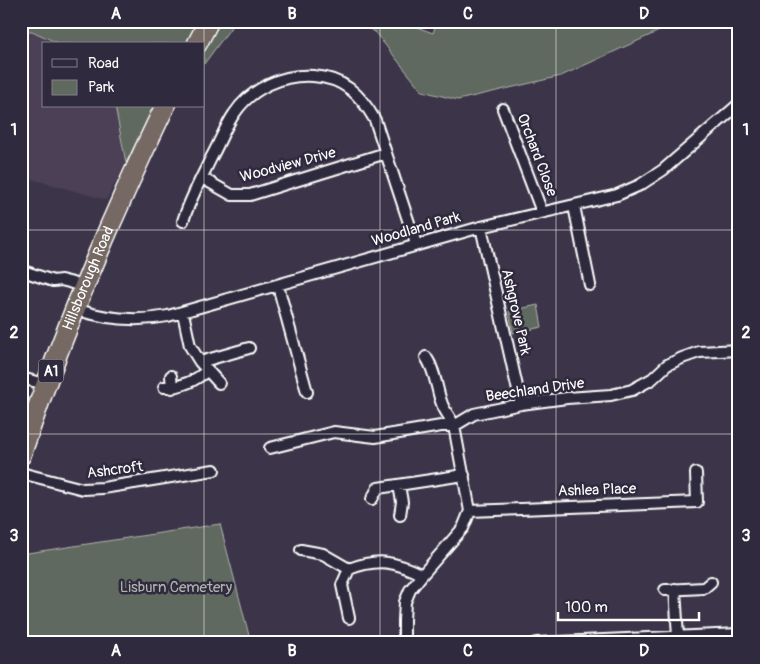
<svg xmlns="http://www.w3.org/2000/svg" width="760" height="664" viewBox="0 0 760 664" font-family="Pangolin,sans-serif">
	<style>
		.built { fill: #4b4056 }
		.green { fill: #60695e; stroke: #b0b4ae }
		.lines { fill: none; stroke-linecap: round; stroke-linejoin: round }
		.street-casing { stroke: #fff; stroke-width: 14 }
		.highway-casing { stroke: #fff; stroke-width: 22 }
		.street { stroke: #2f2a3d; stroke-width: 10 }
		.highway { stroke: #766964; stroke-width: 19 }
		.grid { fill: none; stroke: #fff; stroke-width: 1; stroke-opacity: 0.55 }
		.labels { text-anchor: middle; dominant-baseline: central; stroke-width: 5; stroke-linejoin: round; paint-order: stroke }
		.shield { fill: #2f2a3d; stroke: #c1bfc5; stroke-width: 1 }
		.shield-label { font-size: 14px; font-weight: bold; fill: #fff }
		.street-label { font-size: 15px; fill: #fff; stroke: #2f2a3d }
		.park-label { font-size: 15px; fill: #b0b4ae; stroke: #2f2a3d }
		.neatline { fill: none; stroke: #fff; stroke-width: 2 }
		.grid-label { font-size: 16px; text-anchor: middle; font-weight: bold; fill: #fff }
	</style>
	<rect width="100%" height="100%" fill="#3c3448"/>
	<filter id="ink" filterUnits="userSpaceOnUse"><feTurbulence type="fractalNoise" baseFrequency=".02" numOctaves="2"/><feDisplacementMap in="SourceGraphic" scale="10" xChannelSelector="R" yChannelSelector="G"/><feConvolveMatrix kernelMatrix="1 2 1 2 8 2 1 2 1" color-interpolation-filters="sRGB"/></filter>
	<g filter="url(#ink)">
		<path class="built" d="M 32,31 L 60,44 L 44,44 L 44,106 L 115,106 L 126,163 L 106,200 L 21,176 L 21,34 Z"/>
		<path class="green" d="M 21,21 L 200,21 L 188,44 L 60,44 L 32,31 L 21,35 Z
			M 217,21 L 241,21 L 232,26 L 204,64 L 204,50 Z
			M 349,21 L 400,21 L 433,33 L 437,21 L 681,21 L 561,76 L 458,100 L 422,91 L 374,31 Z
			M 115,106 L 155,106 L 126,163 Z
			M 538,305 L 542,327 L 513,333 L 509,311 Z
			M 220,524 L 251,643 L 21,643 L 21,554 Z"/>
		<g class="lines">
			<g class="street-casing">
				<path id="street" d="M 503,109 L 542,212
					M 202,178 L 232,195 L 250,195 L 386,153
					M 574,206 L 590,285
					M 183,221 C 190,199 201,179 211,158 C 219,144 225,127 234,114 C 251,88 283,74 313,76 C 344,78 360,94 375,120 L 416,244
					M 481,227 L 521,404
					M 21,272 L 26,272 L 53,281 L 61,280 L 69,282 L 84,287
					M 278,286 L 307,392
					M 75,309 C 105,319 137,322 168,316 L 481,227 L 617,195 L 640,185 L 663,170 L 739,104
					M 183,313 L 190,346 L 200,362 L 219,383
					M 200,362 L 249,348
					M 171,376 L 172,388
					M 21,378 L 45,384
					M 164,387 C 181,388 195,381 208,370
					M 270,448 L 334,432 L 375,437 L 441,426 L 454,426 L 474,414 L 521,404 L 567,398 L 611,395 L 632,390 L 652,379 L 667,365 L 682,358 L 699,352 L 739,350
					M 21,473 L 83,489 L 103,488 L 214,470
					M 399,485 L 402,502 L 400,515
					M 372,499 L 378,488 L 464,475
					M 470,511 L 697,502 L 696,473
					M 301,550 L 323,554 L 349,569
					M 675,589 L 678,637
					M 665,590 L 704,588 L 711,582
					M 349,618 L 342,585 L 349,569 C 378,558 395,561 422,575
					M 404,643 L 404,620 L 405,602 L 410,590 L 422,575 L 463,528 L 470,511 L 454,426 C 451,418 445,412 442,404 C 436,388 436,372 426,357
					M 536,643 L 739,634"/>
			</g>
			<g class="highway-casing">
				<g id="highway">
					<path d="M 197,44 L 209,21"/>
					<path id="s1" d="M 21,455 C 61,336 110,220 165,106"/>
				</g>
			</g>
			<use href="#street" class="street"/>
			<use href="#highway" class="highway"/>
		</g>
	</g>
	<path class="grid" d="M 204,21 L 204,44M 380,21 L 380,643M 556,21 L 556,643M 204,44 L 204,106M 204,106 L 204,643M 21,230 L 739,230M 21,434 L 739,434"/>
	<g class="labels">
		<rect class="shield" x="38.5" y="359.5" width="25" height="23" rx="4"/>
		<g class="shield-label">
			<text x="51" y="371">A1</text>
		</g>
		<g class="street-label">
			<text transform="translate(537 155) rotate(69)">Orchard Close</text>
			<text transform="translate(288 165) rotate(-15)">Woodview Drive</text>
			<text transform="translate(416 229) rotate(-16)">Woodland Park</text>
			<text stroke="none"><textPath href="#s1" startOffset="189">Hillsborough Road</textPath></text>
			<text transform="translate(516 312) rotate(77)">Ashgrove Park</text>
			<text transform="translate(535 390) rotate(-8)">Beechland Drive</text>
			<text transform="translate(115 470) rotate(-7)">Ashcroft</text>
			<text transform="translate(597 490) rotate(-2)">Ashlea Place</text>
		</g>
		<g class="park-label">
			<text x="176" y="587">Lisburn Cemetery</text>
		</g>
	</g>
	<rect width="760" height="664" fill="none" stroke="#2f2a3d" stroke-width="55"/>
	<rect x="42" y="42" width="162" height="65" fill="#2f2a3d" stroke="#827f8b"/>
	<rect x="52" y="59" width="25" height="8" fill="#2f2a3d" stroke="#827f8b"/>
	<text x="88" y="68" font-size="15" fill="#ffffff">Road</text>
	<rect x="52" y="80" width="25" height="15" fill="#60695e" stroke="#827f8b"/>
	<text x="88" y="92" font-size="15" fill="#ffffff">Park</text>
	<path d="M558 612v8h141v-8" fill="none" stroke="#ffffff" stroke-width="2.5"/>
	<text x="565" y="612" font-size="15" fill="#ffffff" stroke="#2f2a3d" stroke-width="4" paint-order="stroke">100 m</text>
	<rect x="28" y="28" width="704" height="608" class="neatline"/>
	<g class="grid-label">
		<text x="116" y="19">A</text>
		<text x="292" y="19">B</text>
		<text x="468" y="19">C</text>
		<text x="644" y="19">D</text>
		<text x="14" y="135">1</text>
		<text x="746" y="135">1</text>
		<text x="14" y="338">2</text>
		<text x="746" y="338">2</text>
		<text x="14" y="541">3</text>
		<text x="746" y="541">3</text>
		<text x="116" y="656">A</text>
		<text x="292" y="656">B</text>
		<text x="468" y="656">C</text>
		<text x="644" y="656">D</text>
	</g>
</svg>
